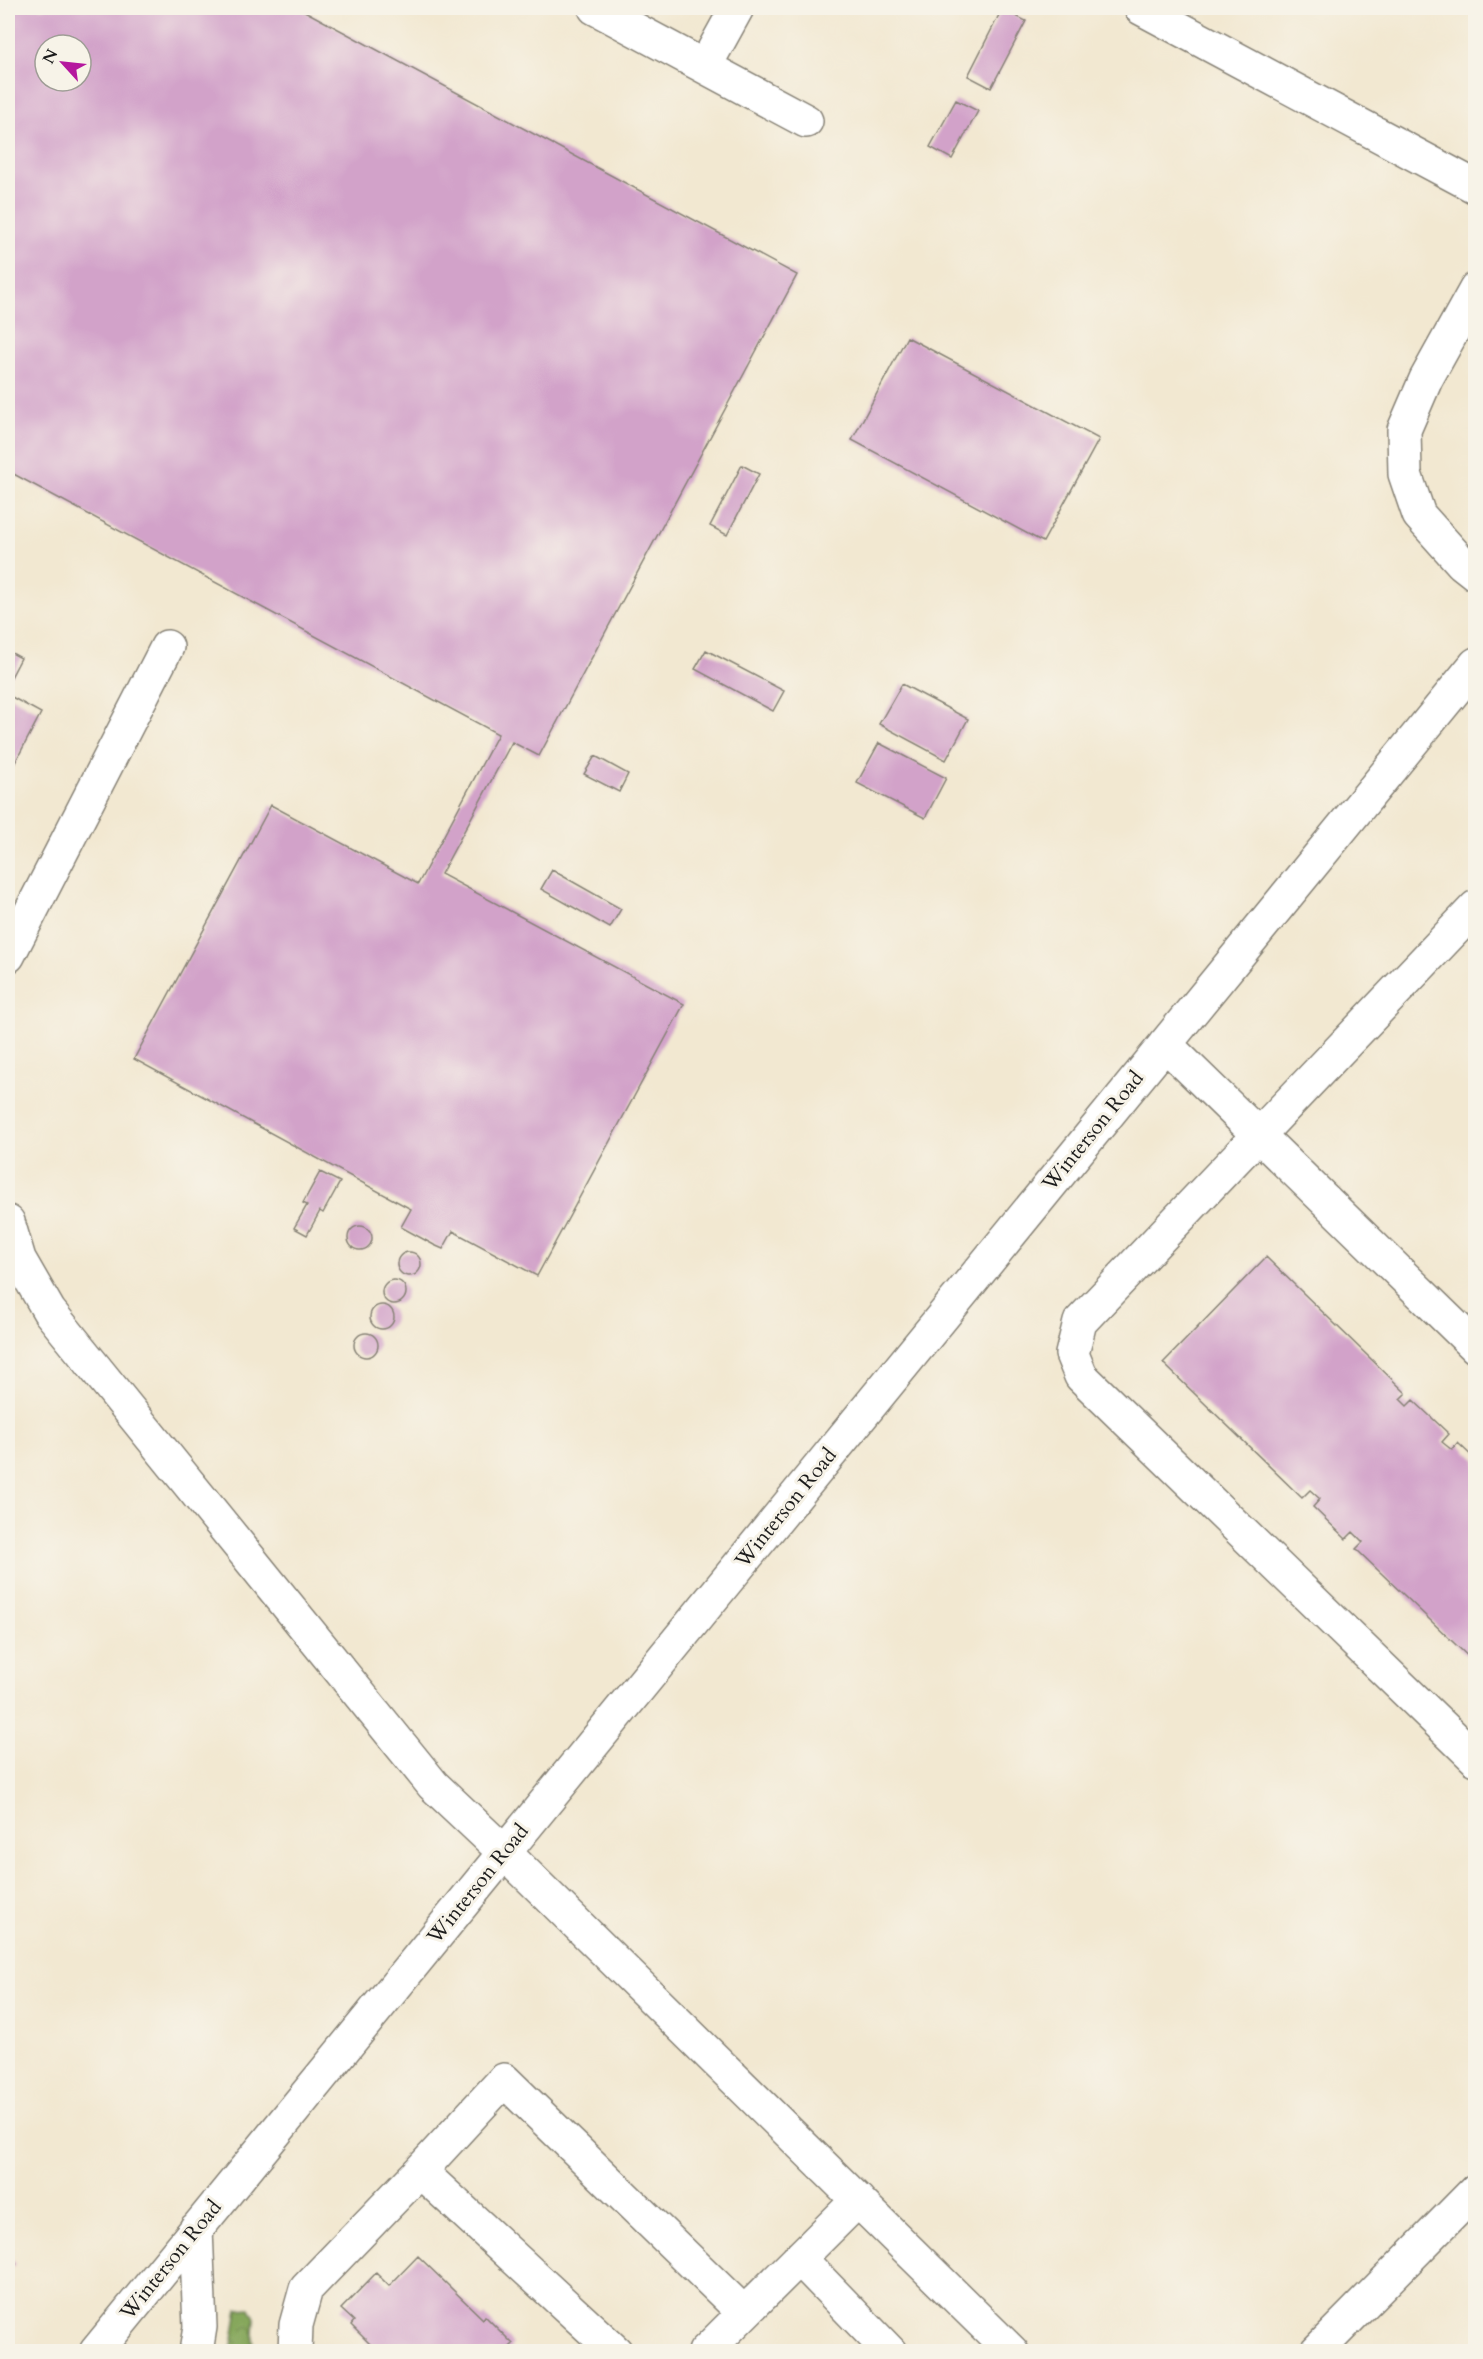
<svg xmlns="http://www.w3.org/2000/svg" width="1483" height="2359" viewBox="0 0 1483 2359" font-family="Cardo,serif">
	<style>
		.forest { fill: url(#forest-crowns); stroke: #51623c; stroke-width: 1.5 }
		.building { fill: #d2a2c9; fill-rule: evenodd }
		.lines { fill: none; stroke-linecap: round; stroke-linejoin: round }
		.minor-casing { stroke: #878276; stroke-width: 36 }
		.minor { stroke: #fff; stroke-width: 33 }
		.labels { text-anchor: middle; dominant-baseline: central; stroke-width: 6; stroke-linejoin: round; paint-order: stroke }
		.street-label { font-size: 21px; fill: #1c1c1c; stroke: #f7f3e8 }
	</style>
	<defs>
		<pattern id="forest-crowns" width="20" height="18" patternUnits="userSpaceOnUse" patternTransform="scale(1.5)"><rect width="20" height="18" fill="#86a75b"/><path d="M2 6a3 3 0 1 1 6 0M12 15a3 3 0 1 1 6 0" fill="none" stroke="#6d874a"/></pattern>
	</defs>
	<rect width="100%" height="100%" fill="#f7f3e8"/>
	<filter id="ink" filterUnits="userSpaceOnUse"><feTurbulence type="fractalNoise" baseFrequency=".0167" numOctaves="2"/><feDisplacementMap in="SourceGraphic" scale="12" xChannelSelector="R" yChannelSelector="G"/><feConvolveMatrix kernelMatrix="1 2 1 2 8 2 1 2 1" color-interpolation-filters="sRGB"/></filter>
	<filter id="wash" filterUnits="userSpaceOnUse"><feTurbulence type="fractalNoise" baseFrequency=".008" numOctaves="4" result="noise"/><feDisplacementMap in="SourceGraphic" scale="24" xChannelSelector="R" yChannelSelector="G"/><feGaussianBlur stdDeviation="1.35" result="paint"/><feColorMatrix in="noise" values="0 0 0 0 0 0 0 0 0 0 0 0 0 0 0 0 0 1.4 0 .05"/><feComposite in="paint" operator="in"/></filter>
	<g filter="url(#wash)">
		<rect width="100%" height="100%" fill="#f2e8d1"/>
		<path class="forest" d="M 250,2308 L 255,2318 L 253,2351 L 231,2351 L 238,2309 Z"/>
		<g id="blocks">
			<path class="building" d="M 8,8 L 299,8 L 797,275 L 539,756 L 512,742 L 441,874 L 684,1004 L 537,1276 L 453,1231 L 443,1249 L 434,1245 L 401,1227 L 411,1209 L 134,1059 L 271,805 L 418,884 L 498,734 L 8,471 ZM 45,45 L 81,45 L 81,81 L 45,81 Z
				M 1002,9 L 1026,21 L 991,88 L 968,76 Z
				M 956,100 L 978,111 L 952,159 L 930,147 Z
				M 907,337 L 1099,439 L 1043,542 L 852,440 Z
				M 742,465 L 759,474 L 727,535 L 710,526 Z
				M 706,650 L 784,691 L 773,711 L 695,669 Z
				M 8,651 L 21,658 L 8,683 Z
				M 902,684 L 968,719 L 946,760 L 879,724 Z
				M 8,695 L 41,713 L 8,776 Z
				M 879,743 L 946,778 L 925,818 L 857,783 Z
				M 595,756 L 628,774 L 619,792 L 584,774 Z
				M 552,870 L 621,909 L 610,928 L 541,889 Z
				M 320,1172 L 340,1182 L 323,1213 L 320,1211 L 307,1235 L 294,1228 L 307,1205 L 303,1203 Z
				M348 1238a12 12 0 1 1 24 0a12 12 0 1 1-24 0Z
				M397 1264a12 12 0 1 1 24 0a12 12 0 1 1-24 0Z
				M 1266,1257 L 1406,1393 L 1400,1399 L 1407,1406 L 1413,1400 L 1449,1434 L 1442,1442 L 1452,1450 L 1458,1443 L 1476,1460 L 1476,1664 L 1356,1549 L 1363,1542 L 1353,1532 L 1346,1539 L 1313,1507 L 1320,1499 L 1310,1490 L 1302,1498 L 1163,1363 Z
				M382 1292a12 12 0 1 1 24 0a12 12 0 1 1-24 0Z
				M370 1317a12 12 0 1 1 24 0a12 12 0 1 1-24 0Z
				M354 1345a12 12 0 1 1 24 0a12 12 0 1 1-24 0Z
				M 8,2256 L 16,2264 L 8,2272 Z
				M 418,2256 L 483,2319 L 485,2316 L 513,2344 L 510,2347 L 515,2352 L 378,2352 L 351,2325 L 354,2321 L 341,2309 L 376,2273 L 389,2286 Z"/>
		</g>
	</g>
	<g filter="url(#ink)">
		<use href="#blocks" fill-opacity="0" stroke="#878276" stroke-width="1.5"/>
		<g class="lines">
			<g class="minor-casing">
				<path id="minor" d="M 595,8 L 806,121
					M 1141,8 L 1476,187
					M 705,66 L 737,8
					M 1476,289 L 1426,379 L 1404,430 L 1405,474 L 1419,515 L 1462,563 L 1476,574
					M 1476,907 L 1080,1322 L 1072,1354 L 1081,1376 L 1476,1759
					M 8,956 L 167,647
					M 1165,1044 L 1476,1347
					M 8,1222 L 19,1259 L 49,1311 L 433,1785 L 504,1852 L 1012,2352
					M 420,2171 L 504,2080 L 744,2313
					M 799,2258 L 890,2352
					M 96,2352 L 1476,664
					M 196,2352 L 200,2327 L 196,2229
					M 295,2352 L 296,2325 L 306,2289 L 420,2171 L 616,2352
					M 705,2352 L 858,2200
					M 1316,2352 L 1476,2190"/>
			</g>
			<use href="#minor" class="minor"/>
		</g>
	</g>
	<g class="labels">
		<g class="street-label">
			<text transform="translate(1093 1131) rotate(-51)">Winterson Road</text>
			<text transform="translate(786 1508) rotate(-51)">Winterson Road</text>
			<text transform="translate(478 1884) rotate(-51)">Winterson Road</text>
			<text transform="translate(171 2260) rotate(-51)">Winterson Road</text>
		</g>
	</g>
	<rect width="1483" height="2359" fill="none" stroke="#f7f3e8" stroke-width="30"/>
	<g transform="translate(63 63) rotate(297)"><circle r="28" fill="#f7f3e8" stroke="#9f9d96" stroke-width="1.5"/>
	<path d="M0-4.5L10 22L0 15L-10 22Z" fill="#b5179e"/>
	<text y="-9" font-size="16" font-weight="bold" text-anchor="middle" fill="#1c1c1c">N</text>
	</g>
</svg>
